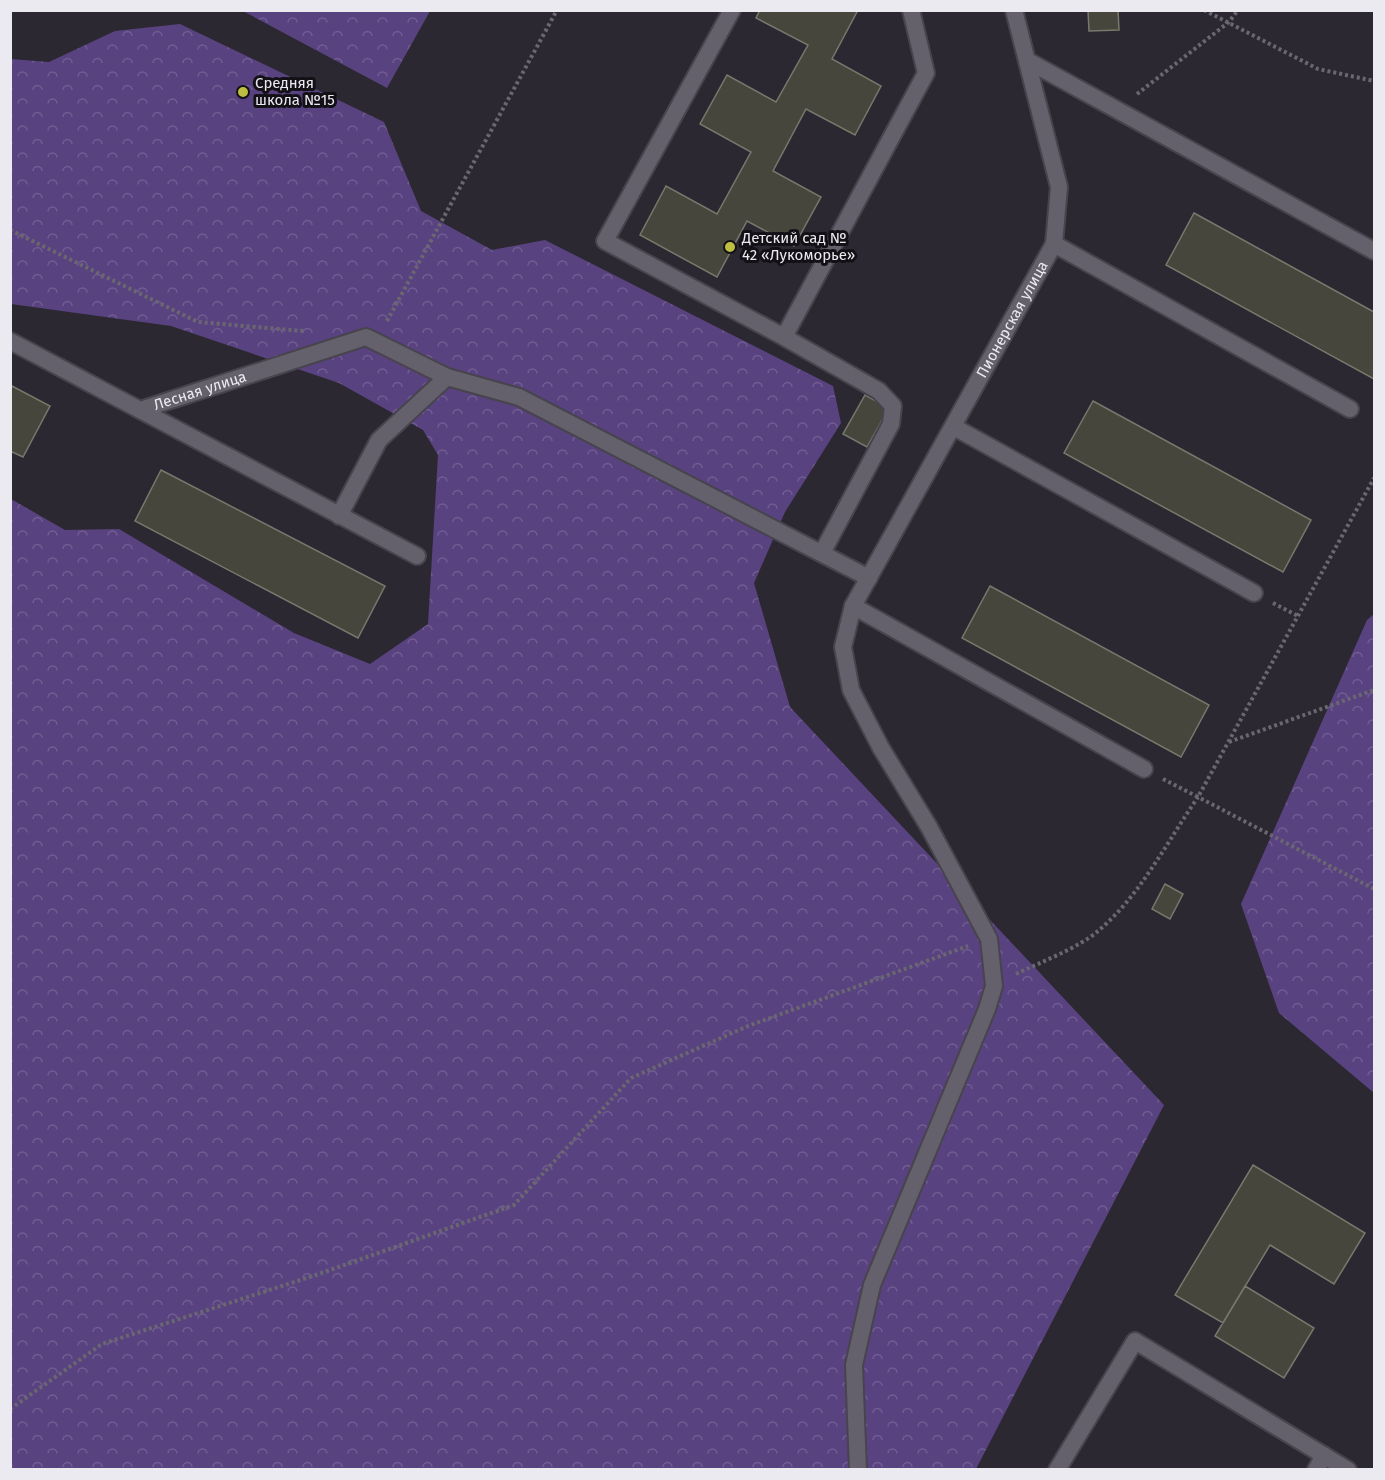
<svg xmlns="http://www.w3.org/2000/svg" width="1385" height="1480" viewBox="0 0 1385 1480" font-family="'Fira Sans',sans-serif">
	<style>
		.forest { fill: url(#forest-crowns) }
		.building { fill: #46463c; stroke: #78796d; stroke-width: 1.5 }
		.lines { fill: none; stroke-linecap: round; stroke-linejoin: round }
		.service-casing { stroke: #47444d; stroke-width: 20 }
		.minor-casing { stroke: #47444d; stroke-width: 20 }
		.path { stroke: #6a6770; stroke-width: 4; stroke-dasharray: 3 3; stroke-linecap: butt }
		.service { stroke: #65616c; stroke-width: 16 }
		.minor { stroke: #65616c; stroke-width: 16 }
		.poi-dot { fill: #bebf42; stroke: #131116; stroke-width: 2 }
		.labels { text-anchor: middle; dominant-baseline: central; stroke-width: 6; stroke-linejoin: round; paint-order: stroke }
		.poi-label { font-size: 15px; fill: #eceaf1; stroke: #131116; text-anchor: start }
		.street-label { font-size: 15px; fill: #eceaf1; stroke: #131116 }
	</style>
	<defs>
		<pattern id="forest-crowns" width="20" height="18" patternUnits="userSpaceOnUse" patternTransform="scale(1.5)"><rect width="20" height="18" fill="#594280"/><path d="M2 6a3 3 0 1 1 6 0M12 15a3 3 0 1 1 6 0" fill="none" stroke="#715d92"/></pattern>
	</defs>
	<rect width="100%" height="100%" fill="#2b2831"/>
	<path class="forest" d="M 243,11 L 430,11 L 387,88 Z
		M 180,24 L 384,122 L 421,211 L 492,250 L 545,240 L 833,386 L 841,423 L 785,512 L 754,583 L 790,707 L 1164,1105 L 976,1469 L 11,1469 L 11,499 L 65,530 L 119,529 L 294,633 L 370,664 L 428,624 L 438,455 L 423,430 L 339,383 L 171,326 L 11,304 L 11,59 L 49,62 L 115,31 Z
		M 1374,614 L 1374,1093 L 1279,1013 L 1241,904 L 1367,620 Z"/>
	<path class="building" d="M 760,10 L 858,10 L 832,59 L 881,86 L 855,135 L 806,109 L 773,171 L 821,197 L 794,246 L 747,221 L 717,277 L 640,235 L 666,186 L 717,214 L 751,152 L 700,124 L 727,75 L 776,102 L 808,45 L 756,18 Z
		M 1088,10 L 1118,10 L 1119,30 L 1089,31 Z
		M 1194,213 L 1374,312 L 1374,379 L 1166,265 Z
		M 10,385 L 50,406 L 23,457 L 10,451 Z
		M 865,395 L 889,408 L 867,447 L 843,434 Z
		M 1093,401 L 1311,520 L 1283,572 L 1064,453 Z
		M 161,470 L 385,586 L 358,638 L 135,521 Z
		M 990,586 L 1209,705 L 1181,757 L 962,638 Z
		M 1165,884 L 1183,894 L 1170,919 L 1152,909 Z
		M 1253,1165 L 1365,1233 L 1334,1284 L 1270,1245 L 1223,1323 L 1175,1295 Z
		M 1245,1286 L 1314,1328 L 1284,1378 L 1215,1336 Z"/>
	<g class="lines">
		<g class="service-casing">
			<path id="service" d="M 732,10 L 605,241 L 784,337
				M 1028,61 L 1374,251
				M 1054,244 L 1350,409
				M 140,410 L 417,556
				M 954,427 L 1254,593
				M 339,516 L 379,440 L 447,377
				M 822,553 L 891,424 L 893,406 L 879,391 L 784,337 L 926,73 L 911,10
				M 853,606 L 1144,769
				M 1057,1470 L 1135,1341 L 1348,1470
				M 1316,1470 L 1324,1455"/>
		</g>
		<g class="minor-casing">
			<g id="minor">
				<path id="s1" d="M 10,341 L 140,410 L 366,337 L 447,377 L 519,397 L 869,578"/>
				<path id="s2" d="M 858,1470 L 854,1365 L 872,1285 L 987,1009 L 994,986 L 989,939 L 929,827 L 881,748 L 851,690 L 843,647 L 853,606 L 1054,244 L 1059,187 L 1014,10"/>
			</g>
		</g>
		<path class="path" d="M 1204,10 L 1318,69 L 1374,81
			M 1137,94 L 1229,22 L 1238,10
			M 10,230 L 198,322 L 303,331
			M 387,321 L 557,10
			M 1273,603 L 1298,616
			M 1229,742 L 1374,690
			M 1163,779 L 1198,797 L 1374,478
			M 1016,974 C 1039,963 1080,947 1098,931 C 1140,896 1167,842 1198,797 L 1374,889
			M 10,1409 L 102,1344 L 316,1275 L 514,1205 L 631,1078 L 748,1026 L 968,946"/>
		<use href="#service" class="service"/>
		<use href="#minor" class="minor"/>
	</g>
	<g class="poi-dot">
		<circle cx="243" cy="92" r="6"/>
		<circle cx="730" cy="247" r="6"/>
	</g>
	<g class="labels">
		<g class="poi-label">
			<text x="255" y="83">Средняя<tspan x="255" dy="17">школа №15</tspan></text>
			<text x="742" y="238">Детский сад №<tspan x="742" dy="17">42 «Лукоморье»</tspan></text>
		</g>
		<g class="street-label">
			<text stroke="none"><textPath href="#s2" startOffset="1256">Пионерская улица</textPath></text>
			<text stroke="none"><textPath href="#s1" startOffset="210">Лесная улица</textPath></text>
		</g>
	</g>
	<rect width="1385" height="1480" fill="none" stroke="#eceaf1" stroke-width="24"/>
</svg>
